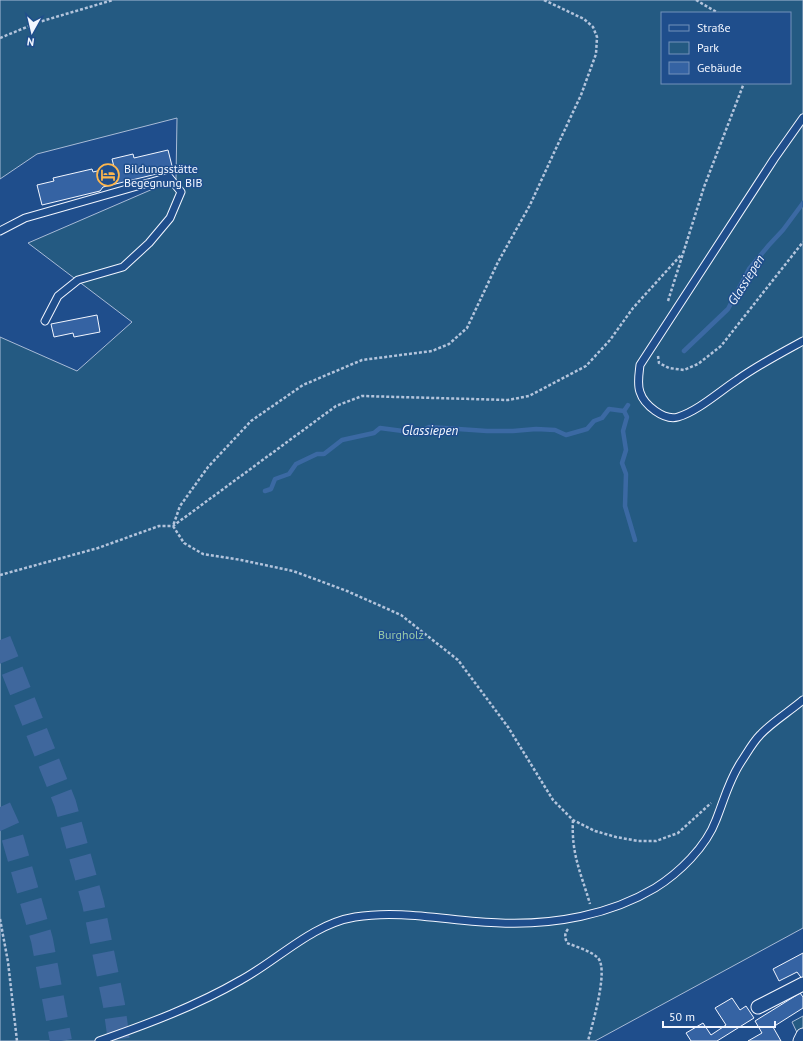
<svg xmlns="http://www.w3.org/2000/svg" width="803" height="1041" viewBox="0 0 803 1041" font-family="'PT Sans',sans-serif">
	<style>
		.green { fill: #245a82; stroke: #a8bbd7; fill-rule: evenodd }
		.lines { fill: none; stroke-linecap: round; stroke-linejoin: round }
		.stream { stroke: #3b69a3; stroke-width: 4.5 }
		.building { fill: #3563a3; stroke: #f2f6ff }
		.highway-tunnel { stroke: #3f679d; stroke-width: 22; stroke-dasharray: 22 11; stroke-linecap: butt }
		.lane-casing { stroke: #f2f6ff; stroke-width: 9 }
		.street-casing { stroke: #f2f6ff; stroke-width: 15 }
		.path { stroke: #b3c4dc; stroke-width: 2.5; stroke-dasharray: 3 2; stroke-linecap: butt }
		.lane { stroke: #1f4e8c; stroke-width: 7 }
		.street { stroke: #1f4e8c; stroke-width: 13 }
		.labels { text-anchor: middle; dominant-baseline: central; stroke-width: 3; stroke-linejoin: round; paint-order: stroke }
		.poi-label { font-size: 12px; fill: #f2f6ff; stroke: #1f4e8c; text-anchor: start }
		.park-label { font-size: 12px; fill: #97c8a6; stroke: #1f4e8c }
		.water-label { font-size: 13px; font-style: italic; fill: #f2f6ff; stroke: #1f4e8c }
	</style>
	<rect width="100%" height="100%" fill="#1f4e8c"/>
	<path class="green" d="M 0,0 L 803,0 L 803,928 L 595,1041 L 0,1041 L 0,337 L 77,371 L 132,322 L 28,243 L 176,179 L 177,118 L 37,154 L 0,179 ZM 662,13 L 790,13 L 790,83 L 662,83 Z
		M 803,1016 L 803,1041 L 801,1041 L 792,1022 Z"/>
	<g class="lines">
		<path class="stream" d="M 684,351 L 728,309 L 749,269 L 769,245 L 783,230 L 803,203
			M 624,411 L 627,417 L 623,431 L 626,450 L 622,463 L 626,474 L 625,506 L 635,540
			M 265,491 L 271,489 L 275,479 L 289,474 L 296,464 L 317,454 L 324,454 L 342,440 L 374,433 L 380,428 L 418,433 L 429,427 L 487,431 L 513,431 L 536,429 L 555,430 L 566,435 L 587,429 L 594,421 L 602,418 L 609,409 L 624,411 L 628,405"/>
	</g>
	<path class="building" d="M 168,150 L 173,170 L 103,187 L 100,191 L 42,205 L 37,185 L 54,181 L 53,178 L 92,169 L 93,172 L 114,167 L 112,159 L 133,154 L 134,158 Z
		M 97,315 L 100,332 L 74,337 L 73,333 L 54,337 L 51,324 Z
		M 803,953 L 803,980 L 797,972 L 779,981 L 773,969 Z
		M 800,993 L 803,997 L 803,1008 L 773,1027 L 781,1041 L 748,1041 L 762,1033 L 755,1021 Z
		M 732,998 L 740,1010 L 746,1006 L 754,1018 L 717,1041 L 691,1041 L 686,1033 L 703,1023 L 711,1035 L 726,1025 L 715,1008 Z"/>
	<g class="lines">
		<path class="highway-tunnel" d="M 0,640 L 65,803 L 93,903 L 114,1005 L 119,1041
			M 0,807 L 10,829 L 42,940 L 61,1041"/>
		<g class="lane-casing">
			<path id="lane" d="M 803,118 L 774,159 L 640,365 C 639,374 637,384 640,392 C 644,405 664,421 678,417 C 698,411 720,391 737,380 C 758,365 781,353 803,341
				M 0,231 L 25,218 L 169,177 L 181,192 L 170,218 L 149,243 L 123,267 L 78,280 L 58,296 L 45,321
				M 99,1041 C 148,1024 196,1006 241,980 C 278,960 312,924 355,917 C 403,909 453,922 501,923 C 554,925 610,915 655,888 C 679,873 706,847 716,820 C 724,800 729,780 741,762 C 747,753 753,742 760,735 C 772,722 789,712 803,700"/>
		</g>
		<g class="street-casing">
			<path id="street" d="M 758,1007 L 803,984
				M 800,1041 L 803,1035"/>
		</g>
		<path class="path" d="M 544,0 L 584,19 L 593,27 L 597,37 L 596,54 L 581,95 L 552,157 L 530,205 L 498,262 L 467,328 L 449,344 L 432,351 L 362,360 L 303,385 L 251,421 L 208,467 L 180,506 L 173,526 L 184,543 L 203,554 L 241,560 L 293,571 L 347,591 L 401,615 L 458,660 L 508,727 L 553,800 L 573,820 L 595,831 L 616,837 L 638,841 L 656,841 L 678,833 L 711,803
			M 696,0 L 718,13
			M 0,38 L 39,22 L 113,0
			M 668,301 L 704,187 L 744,83
			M 658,356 L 659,363 L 669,368 L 684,370 L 698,364 L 721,346 L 803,242
			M 0,575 L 98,548 L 159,526 L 173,526 L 336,406 L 362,396 L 508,400 L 529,396 L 586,366 L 610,340 L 633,308 L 681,255
			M 573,820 C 571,854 581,873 590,904
			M 0,919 L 8,962 L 17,1041
			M 568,929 C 564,934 565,938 567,943 C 577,947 591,951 598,958 C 609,970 592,1025 588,1041"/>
		<use href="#lane" class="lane"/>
		<use href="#street" class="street"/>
	</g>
	<defs>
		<g id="hotel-ring" transform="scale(1.15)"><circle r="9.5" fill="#1f4e8c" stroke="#ffb74d" stroke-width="1.5"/><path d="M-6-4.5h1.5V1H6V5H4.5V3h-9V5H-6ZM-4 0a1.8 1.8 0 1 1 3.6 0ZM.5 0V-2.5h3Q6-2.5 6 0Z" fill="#ffb74d"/></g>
	</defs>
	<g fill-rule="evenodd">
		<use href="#hotel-ring" x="108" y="175"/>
	</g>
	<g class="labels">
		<g class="poi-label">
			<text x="124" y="168">Bildungsstätte<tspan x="124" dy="14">Begegnung BIB</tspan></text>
		</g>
		<g class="park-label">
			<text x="401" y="634">Burgholz</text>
		</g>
		<g class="water-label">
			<text transform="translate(746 280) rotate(-58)">Glassiepen</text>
			<text x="430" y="430">Glassiepen</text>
		</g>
	</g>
	<rect x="661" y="12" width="130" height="72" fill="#1f4e8c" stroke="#7391ba"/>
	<rect x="669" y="25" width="20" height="6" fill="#1f4e8c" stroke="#7391ba"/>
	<text x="697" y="32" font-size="12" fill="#f2f6ff">Straße</text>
	<rect x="669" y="42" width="20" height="12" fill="#245a82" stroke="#7391ba"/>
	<text x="697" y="52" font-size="12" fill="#f2f6ff">Park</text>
	<rect x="669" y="62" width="20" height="12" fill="#3563a3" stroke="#7391ba"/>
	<text x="697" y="72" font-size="12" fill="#f2f6ff">Gebäude</text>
	<g transform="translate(32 32) rotate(188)" stroke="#1f4e8c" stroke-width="3" paint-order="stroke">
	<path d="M0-3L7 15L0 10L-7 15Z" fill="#f2f6ff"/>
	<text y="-6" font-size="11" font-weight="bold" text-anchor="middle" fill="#f2f6ff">N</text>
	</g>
	<path d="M663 1021v6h112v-6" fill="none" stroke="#f2f6ff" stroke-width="2"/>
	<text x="669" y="1021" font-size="12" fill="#f2f6ff" stroke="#1f4e8c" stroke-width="3" paint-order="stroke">50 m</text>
</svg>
